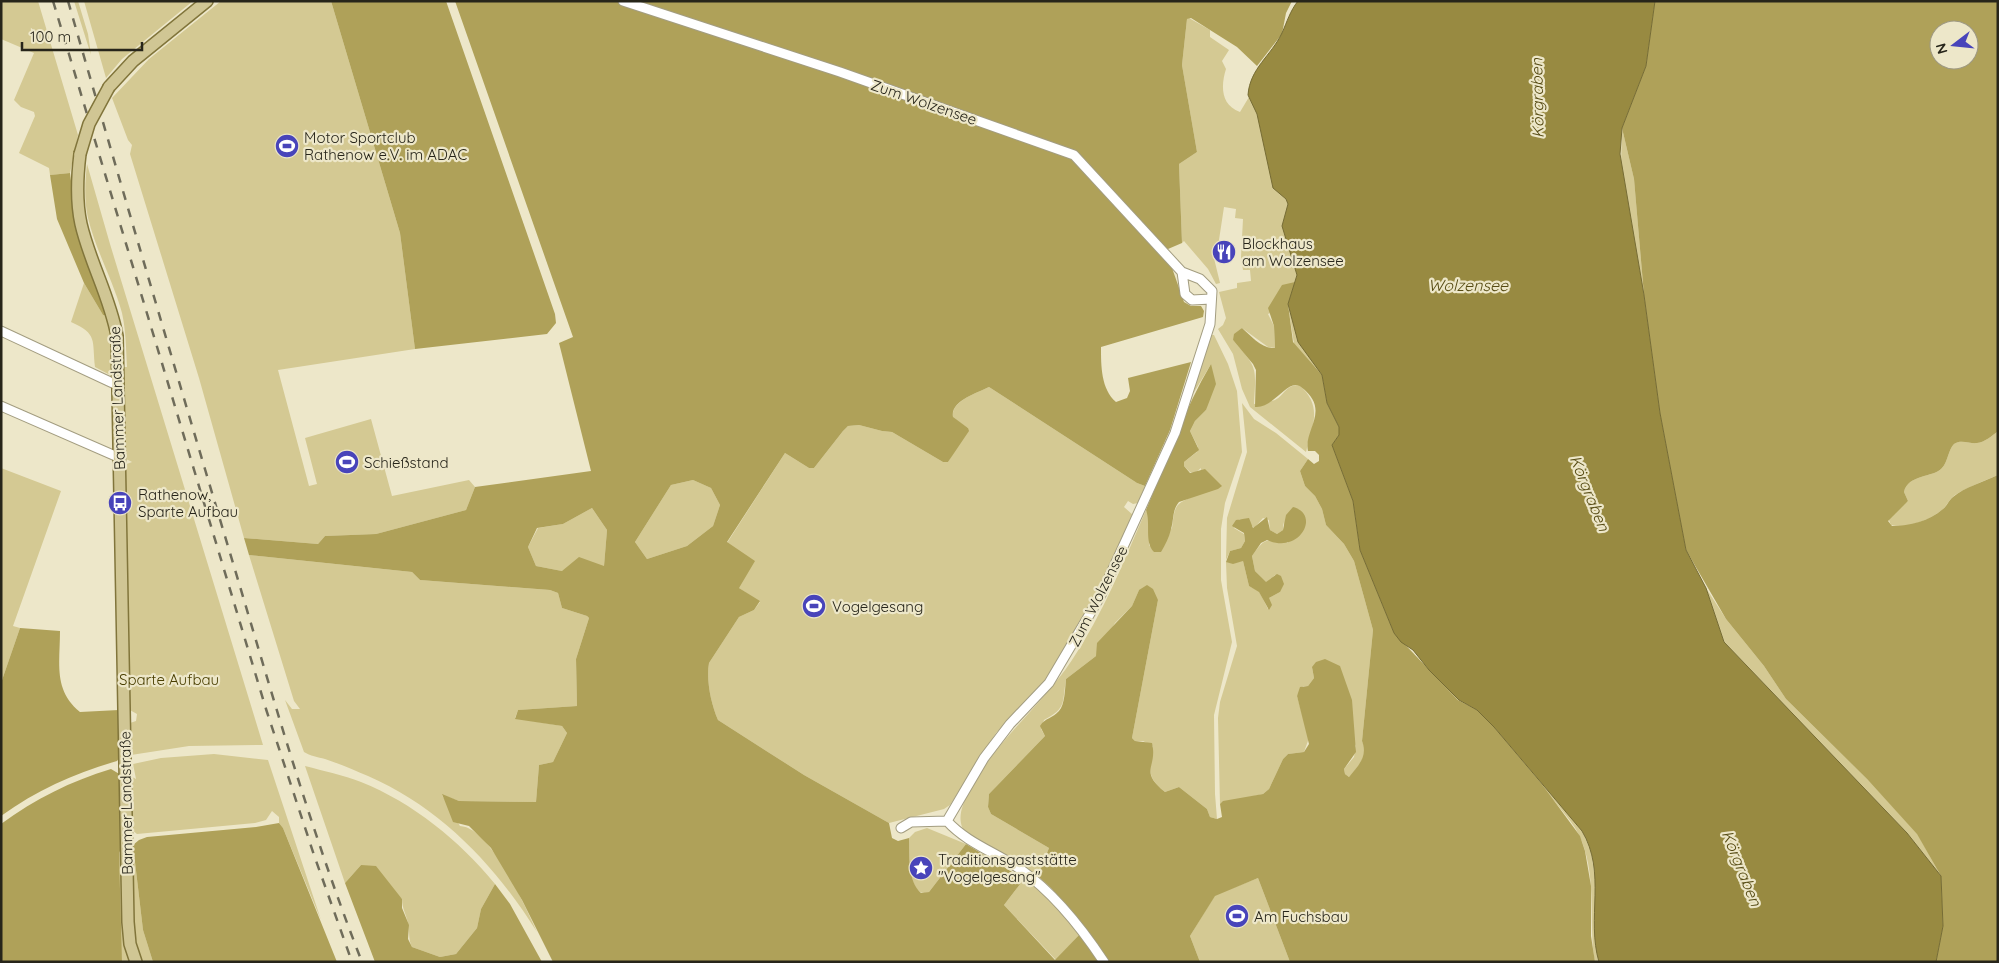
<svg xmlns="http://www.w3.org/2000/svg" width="1999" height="963" viewBox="0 0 1999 963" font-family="Quicksand,sans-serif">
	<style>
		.green { fill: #d4c993 }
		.forest { fill: #afa159; fill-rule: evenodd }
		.water { fill: #988a41; stroke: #766c35 }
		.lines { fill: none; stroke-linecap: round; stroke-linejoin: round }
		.minor-casing { stroke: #a39d80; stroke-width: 11 }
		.major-casing { stroke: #81753b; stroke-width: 14 }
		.minor { stroke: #fff; stroke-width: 9 }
		.major { stroke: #d0c694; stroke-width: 11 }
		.rail { stroke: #6f6c5a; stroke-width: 2.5; stroke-dasharray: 9 9; stroke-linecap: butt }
		.major-bridge-casing { stroke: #81753b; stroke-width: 14; stroke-linecap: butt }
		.major-bridge { stroke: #d0c694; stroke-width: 11 }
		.labels { text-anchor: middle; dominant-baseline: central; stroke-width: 4.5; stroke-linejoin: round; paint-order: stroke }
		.street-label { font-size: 15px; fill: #27251a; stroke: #ede7c9 }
		.poi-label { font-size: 15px; fill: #27251a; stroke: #ede7c9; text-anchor: start }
		.park-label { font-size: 15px; fill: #493e01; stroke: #ede7c9 }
		.water-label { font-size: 16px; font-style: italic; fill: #554a12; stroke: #ede7c9 }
	</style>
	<rect width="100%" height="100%" fill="#ede7c9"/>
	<path class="green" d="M 1,1 L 38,1 L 78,135 L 70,173 L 50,175 L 49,168 L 19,153 L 35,116 L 34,112 L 21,107 L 14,100 L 34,53 L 1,39 Z
		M 74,1 L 78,1 L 88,34 L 91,55 Z
		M 84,1 L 193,1 L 122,59 L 106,78 Z
		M 221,1 L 331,1 L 400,233 L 415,349 L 278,370 L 309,486 L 317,484 L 305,438 L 371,419 L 392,496 L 469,480 L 475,487 L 466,510 L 376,534 L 325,536 L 318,544 L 244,538 L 199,378 L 130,154 L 132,145 L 128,140 L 112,98 L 149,59 Z
		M 1189,18 L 1210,30 L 1210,37 L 1229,50 L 1222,61 L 1226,69 C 1221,85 1220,105 1240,112 L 1249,97 L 1261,103 L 1291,201 L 1310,355 L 1322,375 L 1294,344 L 1288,304 L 1268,314 L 1274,326 L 1275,348 L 1268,347 L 1242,328 L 1233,340 C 1258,369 1256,366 1254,404 C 1261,403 1269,402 1275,400 C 1285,395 1285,385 1299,385 C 1319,402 1316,419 1308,442 C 1307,446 1307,449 1306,452 L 1250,407 L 1242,389 L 1233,354 L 1218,329 L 1223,325 L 1226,318 L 1219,292 L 1237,288 L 1237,283 L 1251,281 L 1250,270 L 1243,270 L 1241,257 L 1243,219 L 1235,218 L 1236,209 L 1224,207 L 1217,253 L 1213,254 L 1220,283 L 1216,284 L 1208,269 L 1184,241 L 1182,243 L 1179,164 L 1197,152 L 1182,65 L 1187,19 Z
		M 1622,128 L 1634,179 L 1644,295 L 1621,164 Z
		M 87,164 L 110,244 L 263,745 L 189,746 L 131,755 L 130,723 L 136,721 L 137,714 L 128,709 L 124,465 L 132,462 L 124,458 L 123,367 L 127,367 C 126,349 126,331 122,313 C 113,280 96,251 88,218 C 84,200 85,182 87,164 Z
		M 84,283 L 103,315 L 109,316 L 111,331 L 112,376 L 95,367 C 92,340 98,334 71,322 Z
		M 1211,335 L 1214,335 L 1228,364 L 1237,391 L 1242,452 L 1225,503 L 1221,529 L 1221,580 L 1232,642 L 1214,715 L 1215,794 L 1217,819 L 1210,817 L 1207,809 L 1179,787 L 1165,792 C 1145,776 1150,769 1153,746 L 1143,741 L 1135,741 L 1132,738 L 1158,600 L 1139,590 L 1132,606 L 1115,623 L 1096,656 L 1066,679 C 1062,703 1067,708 1044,720 L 1041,729 L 1045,736 L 989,794 L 988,807 L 991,814 L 1049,848 L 1038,876 L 1020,864 L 969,836 C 959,828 959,816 963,805 C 986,748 1039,710 1072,660 C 1103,614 1124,561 1146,510 L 1149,516 L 1149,546 L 1172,528 C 1175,505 1174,504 1197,495 L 1201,468 L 1195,473 L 1190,472 L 1184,466 L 1184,462 L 1197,452 L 1198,447 L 1190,431 L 1195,421 L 1206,410 L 1211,364 L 1193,394 Z
		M 989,387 L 1137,483 L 1145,486 L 1138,503 L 1133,504 L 1128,501 L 1124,507 L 1133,515 L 1098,594 L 1066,651 L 1037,691 L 996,733 L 950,805 L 944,809 L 889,823 L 804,775 L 718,720 C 711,704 706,680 709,663 L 739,617 L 754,610 L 760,602 L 739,588 L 727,543 L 785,453 L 809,468 L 814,468 L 843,431 L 848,426 L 859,425 L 882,431 L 892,432 L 943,462 L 948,462 L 968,428 L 953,418 C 950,401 977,393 989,387 Z
		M 1242,403 L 1254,419 L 1276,433 L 1308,459 L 1300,471 L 1305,486 L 1315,496 L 1322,509 L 1326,525 L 1344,544 L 1354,561 L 1373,630 L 1362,741 L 1366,750 L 1361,763 L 1349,777 L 1345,774 L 1344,769 L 1354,757 L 1356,746 L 1312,667 L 1314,678 L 1308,686 L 1303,686 L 1297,696 L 1309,738 L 1304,752 L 1288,754 L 1283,759 L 1269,789 L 1263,794 L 1220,804 L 1218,718 L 1220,702 L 1237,646 L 1227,588 L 1226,562 L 1243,561 L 1249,586 L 1259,591 L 1268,609 L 1269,598 L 1280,592 L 1275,575 L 1266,583 L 1255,571 L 1252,556 C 1265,537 1267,539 1288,543 L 1283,522 L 1283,530 L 1277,534 L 1270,530 L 1269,520 L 1263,518 L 1254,528 L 1247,520 L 1239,519 L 1234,528 L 1244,534 L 1245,541 L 1241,548 L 1230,551 L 1226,560 L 1227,518 L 1247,452 Z
		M 1998,431 L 1998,475 C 1984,481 1968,487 1955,495 C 1949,499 1947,506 1942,510 C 1929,520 1908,529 1891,525 L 1888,518 L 1908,501 L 1904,492 C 1908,474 1933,478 1942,468 C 1948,462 1948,450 1954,444 C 1961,439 1970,444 1977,443 C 1985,442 1992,436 1998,431 Z
		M 1,468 L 61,491 L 13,626 L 20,628 L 1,683 Z
		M 693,480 L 711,488 L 720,505 L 713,526 L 687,546 L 647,559 L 635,542 L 671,485 Z
		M 592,508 L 607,530 L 604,566 L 562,571 L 536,566 L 528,547 L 538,528 L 563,524 Z
		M 249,555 L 412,572 L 420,580 L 550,590 L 558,593 L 562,608 L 587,616 L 589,618 L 576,659 L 577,706 L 518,710 L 515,718 L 562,726 L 567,733 L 553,762 L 539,765 L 536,802 L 459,801 L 442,795 L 460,826 C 490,827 525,906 537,932 C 495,865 441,808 368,776 C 354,770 340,764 325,759 C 318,757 310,756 304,752 L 285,700 L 292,709 L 300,709 L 294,701 Z
		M 1706,588 L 1726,619 L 1764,666 L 1786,699 L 1867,779 L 1917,833 L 1941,876 L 1907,833 L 1724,642 Z
		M 214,754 L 268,760 L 321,920 L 283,828 L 279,823 L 279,817 L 272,811 L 266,820 L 255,823 L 137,834 L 131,829 L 129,775 L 136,779 L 133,764 L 161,758 Z
		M 305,766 C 324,771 343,775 361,782 C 413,803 459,840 495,884 L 481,909 L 477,928 L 456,954 L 440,957 L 412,947 C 408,939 410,932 408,923 C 406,914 402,908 402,899 L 361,865 L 345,883 Z
		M 1541,783 L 1582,831 L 1591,851 L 1596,885 L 1595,938 L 1601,962 L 1595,962 L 1594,957 C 1589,918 1597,872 1579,835 C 1570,817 1552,801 1541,783 Z
		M 927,828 L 966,844 L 929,892 C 907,900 910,852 909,838 L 915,832 Z
		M 133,845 L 143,930 L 153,962 L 141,962 L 133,925 Z
		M 122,847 L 131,962 L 122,962 L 120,946 L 119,853 Z
		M 1258,878 L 1290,962 L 1200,962 L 1190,936 L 1215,895 Z
		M 1024,879 L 1046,896 L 1080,934 L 1056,960 L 1004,905 Z"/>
	<path class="forest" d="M 331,1 L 446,1 L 555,314 L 556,323 L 547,334 L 415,349 L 400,233 Z
		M 455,1 L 619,1 L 638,10 L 845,76 L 1071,157 L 1172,268 L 1184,302 L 1191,306 L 1201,306 L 1204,311 L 1203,317 L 1101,347 C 1101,366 1101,389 1116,402 L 1127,398 L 1130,391 L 1128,378 L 1191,362 L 1170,430 L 1145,486 L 1137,483 L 989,387 C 977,393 950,401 953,417 L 968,428 L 969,431 L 948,462 L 943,462 L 892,432 L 882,431 L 859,425 L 848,426 L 843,431 L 814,468 L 809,468 L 785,453 L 727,542 L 755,561 L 739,588 L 760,601 L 754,610 L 739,617 L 709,663 C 706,680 711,704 718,720 L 804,775 L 889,823 L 892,838 L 898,841 L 909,838 C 910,856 907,880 921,893 L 929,892 L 966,844 L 1024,879 L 1004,905 L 1055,960 L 1080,934 L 1101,962 L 553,962 L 522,900 L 491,848 L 469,826 L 453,822 L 442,794 L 459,801 L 536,802 L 539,765 L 553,762 L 567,733 L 562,726 L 515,719 L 518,710 L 577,706 L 576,659 L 589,618 L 587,616 L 562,608 L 558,593 L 550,590 L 420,580 L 412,572 L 249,555 L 244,538 L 318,544 L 325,536 L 376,534 L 466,510 L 475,487 L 591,471 L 559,343 L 573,337 ZM 693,480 L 711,488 L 720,505 L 713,526 L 687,546 L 647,559 L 635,542 L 671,485 ZM 592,508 L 607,530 L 604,566 L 579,557 L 562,571 L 536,566 L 528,547 L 537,528 L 563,524 Z
		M 629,1 L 1292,1 L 1286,13 L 1282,34 L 1257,66 L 1237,47 L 1191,18 L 1187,19 L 1182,65 L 1197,152 L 1179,164 L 1182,243 L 1168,249 L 1163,248 L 1074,152 Z
		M 1655,1 L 1998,1 L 1998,431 C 1992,436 1985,442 1977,443 C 1970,444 1961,439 1954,444 C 1948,450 1948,462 1942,468 C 1933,478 1908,474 1904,492 L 1908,501 L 1888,521 L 1892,526 C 1910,526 1929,521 1943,509 C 1947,506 1949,500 1953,497 C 1965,487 1983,482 1998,475 L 1998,962 L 1936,962 L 1943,926 L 1941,876 L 1917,834 L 1867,779 L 1786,699 L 1764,666 L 1726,619 L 1686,550 L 1660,413 L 1644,295 L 1634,179 L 1622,128 L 1646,66 ZM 1939,30 L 1969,30 L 1969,60 L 1939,60 Z
		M 70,173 L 76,220 L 109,316 L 103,315 L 84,283 L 57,219 L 50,175 Z
		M 1295,282 L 1288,304 L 1293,342 L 1322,375 L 1327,403 L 1339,427 L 1339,435 L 1332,445 L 1353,501 L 1360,550 L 1394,633 L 1458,700 L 1477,710 L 1494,727 L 1541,783 L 1580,836 L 1585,851 L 1591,886 L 1591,936 L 1595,962 L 1290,962 L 1258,878 L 1215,896 L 1190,936 L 1200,962 L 1108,962 L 1052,889 L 1038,876 L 1049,848 L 991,814 L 988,807 L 989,794 L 1045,736 L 1040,726 C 1045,718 1053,718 1059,711 C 1065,705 1065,688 1066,679 L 1096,656 L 1097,643 L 1132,606 L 1139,590 L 1147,585 L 1153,589 L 1158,600 L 1132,738 L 1135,741 L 1152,743 C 1158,768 1138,770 1165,792 L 1179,787 L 1207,809 L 1210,817 L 1217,819 L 1222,817 L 1220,804 L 1223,801 L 1263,794 L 1269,789 L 1283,759 L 1288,754 L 1304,752 L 1309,744 L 1297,696 L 1300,687 L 1308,686 L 1314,678 L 1312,667 L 1316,662 L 1325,659 L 1340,666 L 1352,700 L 1356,752 L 1344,769 L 1345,774 L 1349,777 C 1359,765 1368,756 1362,741 L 1373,630 L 1354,561 L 1344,544 L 1326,525 L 1322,509 L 1315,496 L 1305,486 L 1300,471 L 1308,459 L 1314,464 L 1319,461 L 1319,455 L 1315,451 L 1308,451 C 1303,430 1332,410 1301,387 C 1288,377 1274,409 1255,407 L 1256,370 L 1253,364 L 1233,340 L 1234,334 L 1242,328 C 1251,336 1262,349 1275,348 L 1274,326 L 1268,308 L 1282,285 Z
		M 1211,364 L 1216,384 L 1206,410 L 1195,421 L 1190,431 L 1199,450 L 1184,462 L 1184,466 L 1190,473 L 1205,469 L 1222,486 L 1218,489 L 1179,502 C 1172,510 1174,520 1171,529 C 1169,538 1165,545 1161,552 L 1154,552 C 1144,542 1151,523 1146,510 C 1167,461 1184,409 1211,364 Z
		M 1293,507 C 1321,514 1300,555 1267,540 L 1261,543 L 1252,556 L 1255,571 L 1266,582 L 1277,574 L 1281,576 L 1284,584 L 1280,592 L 1269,598 L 1272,605 L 1269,610 L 1259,592 L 1249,586 L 1243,561 L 1233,564 L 1226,562 L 1230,551 L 1241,548 L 1245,541 L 1244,533 L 1232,526 L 1236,520 L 1249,518 L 1253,528 L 1267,517 L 1270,530 L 1277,534 L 1283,530 L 1286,515 Z
		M 20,628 L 60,631 C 60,663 53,690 80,712 L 119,710 L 120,757 L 117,761 C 75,773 37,790 1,816 L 1,683 Z
		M 111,769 L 121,775 L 122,847 L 119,853 L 122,962 L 1,962 L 1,824 C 35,799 71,781 111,769 Z
		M 279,823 L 283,828 L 337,962 L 153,962 L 143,930 L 133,845 L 139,840 L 147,837 L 256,827 Z
		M 361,865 L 376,866 L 402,899 L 402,908 L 409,925 L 408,939 L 412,947 L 440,957 L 456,954 L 477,928 L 481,909 L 495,884 L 510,904 L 542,962 L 375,962 L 345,883 Z"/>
	<path class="water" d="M 1298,1 L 1655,1 L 1646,66 L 1622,128 L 1620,154 L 1644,295 L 1660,413 L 1686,550 L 1706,588 L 1724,642 L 1907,833 L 1941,876 L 1943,926 L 1936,962 L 1599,962 C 1586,918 1607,873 1582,831 L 1494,727 L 1477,710 L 1459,700 L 1429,670 L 1413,650 L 1401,642 L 1394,633 L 1360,550 L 1353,501 L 1332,445 L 1339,435 L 1339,427 L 1327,403 L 1322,375 L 1298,342 L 1288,304 L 1297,275 L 1282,226 L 1288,204 L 1286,199 L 1273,188 L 1257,114 L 1248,95 C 1250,68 1271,56 1282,33 C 1287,22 1290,11 1298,1 Z"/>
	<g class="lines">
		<g class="minor-casing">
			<path id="minor" d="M 623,1 L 840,72 L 1074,155 L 1182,272 L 1200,279 L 1212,291 L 1210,324 L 1175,433 L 1101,595 L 1049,683 L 1010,724 L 984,758 L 947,821 L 911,822 L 901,828
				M 1182,272 L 1185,294 L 1192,300 L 1211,299
				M 1,331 L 119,386
				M 1,406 L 120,458
				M 947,821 C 967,843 995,852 1020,869 C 1054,893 1081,927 1104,962"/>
		</g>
		<g class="major-casing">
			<path id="major" d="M 109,87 L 133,61 L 207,1
				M 80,154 C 77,178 76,201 81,224 C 90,263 110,297 117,336 L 128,922 L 130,944 L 136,962"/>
		</g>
		<use href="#minor" class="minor"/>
		<use href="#major" class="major"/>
		<path class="rail" d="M 53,1 L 266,709 L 314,855 L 352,962
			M 68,1 C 122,189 177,376 233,563 C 273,697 311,832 362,962"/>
		<g class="major-bridge-casing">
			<path id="major-bridge" d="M 80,154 L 89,124 L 109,87"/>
		</g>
		<use href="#major-bridge" class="major-bridge"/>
	</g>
	<defs>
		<g id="stadium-disc" transform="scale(1.25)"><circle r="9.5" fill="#4844ba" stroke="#ede7c9"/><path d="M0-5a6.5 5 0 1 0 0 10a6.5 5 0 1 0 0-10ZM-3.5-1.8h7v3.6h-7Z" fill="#fff"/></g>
		<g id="restaurant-disc" transform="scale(1.25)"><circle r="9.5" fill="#4844ba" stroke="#ede7c9"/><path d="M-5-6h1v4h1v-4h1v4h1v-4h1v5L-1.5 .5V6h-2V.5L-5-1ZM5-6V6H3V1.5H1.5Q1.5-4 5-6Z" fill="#fff"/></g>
		<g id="bus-disc" transform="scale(1.25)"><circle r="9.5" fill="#4844ba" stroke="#ede7c9"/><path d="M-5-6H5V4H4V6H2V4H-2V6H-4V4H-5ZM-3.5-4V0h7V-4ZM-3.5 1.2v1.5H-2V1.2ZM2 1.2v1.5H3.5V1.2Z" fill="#fff"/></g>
		<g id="sight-disc" transform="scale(1.25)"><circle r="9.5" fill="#4844ba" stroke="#ede7c9"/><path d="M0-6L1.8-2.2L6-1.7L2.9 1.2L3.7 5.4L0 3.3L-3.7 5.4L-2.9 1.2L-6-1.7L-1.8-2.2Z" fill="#fff"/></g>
	</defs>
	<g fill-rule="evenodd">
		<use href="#stadium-disc" x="287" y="146"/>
		<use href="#restaurant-disc" x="1224" y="252"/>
		<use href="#stadium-disc" x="347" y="462"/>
		<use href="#bus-disc" x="120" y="503"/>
		<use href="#stadium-disc" x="814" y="606"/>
		<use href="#sight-disc" x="921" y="868"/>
		<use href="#stadium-disc" x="1237" y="916"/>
	</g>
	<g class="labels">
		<g class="street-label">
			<text transform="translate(924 102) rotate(19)">Zum Wolzensee</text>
			<text transform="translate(117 398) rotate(-92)">Bammer Landstraße</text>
			<text transform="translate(1098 596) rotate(-63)">Zum Wolzensee</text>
			<text transform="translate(126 803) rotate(-91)">Bammer Landstraße</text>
		</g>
		<g class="poi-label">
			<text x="304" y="137">Motor Sportclub<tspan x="304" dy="17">Rathenow e.V. im ADAC</tspan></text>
			<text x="1242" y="243">Blockhaus<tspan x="1242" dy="17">am Wolzensee</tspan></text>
			<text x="364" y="462">Schießstand</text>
			<text x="138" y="494">Rathenow,<tspan x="138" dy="17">Sparte Aufbau</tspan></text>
			<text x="832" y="606">Vogelgesang</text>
			<text x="938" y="859">Traditionsgaststätte<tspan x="938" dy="17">"Vogelgesang"</tspan></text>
			<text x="1254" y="916">Am Fuchsbau</text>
		</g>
		<g class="park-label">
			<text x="169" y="679">Sparte Aufbau</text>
		</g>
		<g class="water-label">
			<text transform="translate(1537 98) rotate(-91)">Körgraben</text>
			<text x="1468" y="285">Wolzensee</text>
			<text transform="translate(1590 493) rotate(68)">Körgraben</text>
			<text transform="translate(1742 868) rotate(68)">Körgraben</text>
		</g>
	</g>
	<rect width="1999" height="963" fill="none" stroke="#27251a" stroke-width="5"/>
	<g transform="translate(1954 45) rotate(254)"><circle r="24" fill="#ede7c9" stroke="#9e9983"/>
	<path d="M0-4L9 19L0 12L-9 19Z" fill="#4844ba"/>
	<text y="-8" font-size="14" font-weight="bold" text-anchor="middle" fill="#27251a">N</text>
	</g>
	<path d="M22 42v8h120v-8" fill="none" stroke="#27251a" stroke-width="2.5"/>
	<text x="30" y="42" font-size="15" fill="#27251a" stroke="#ede7c9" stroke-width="4" paint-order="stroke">100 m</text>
</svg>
